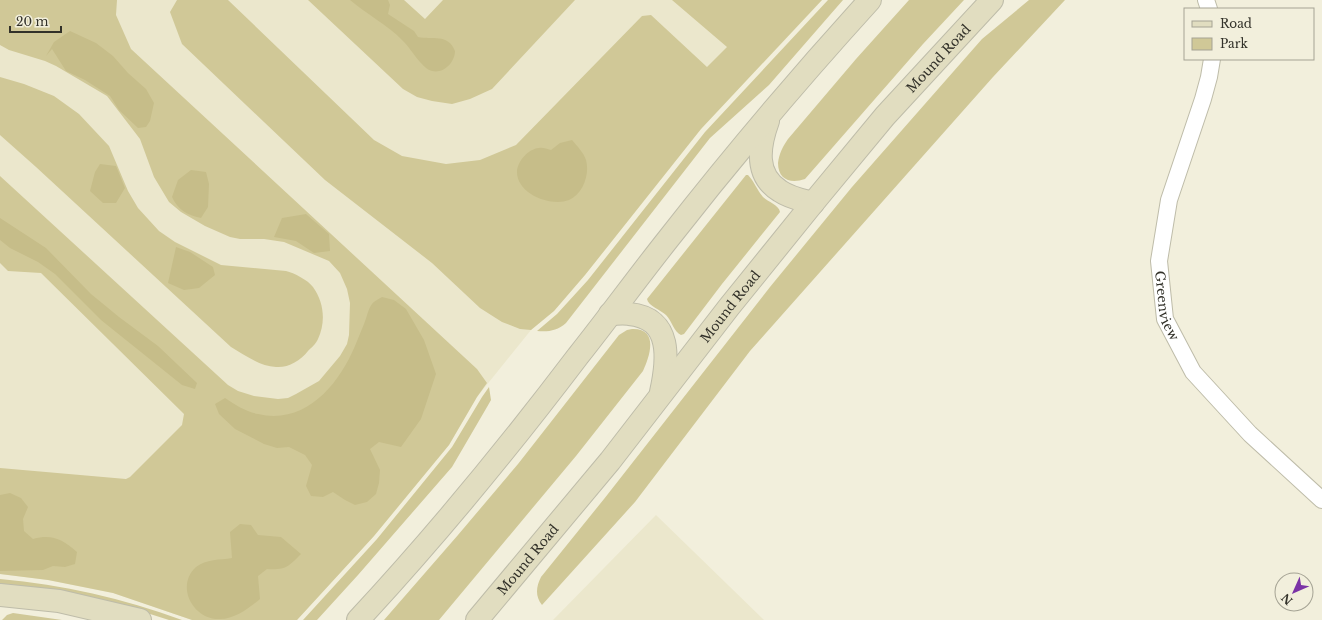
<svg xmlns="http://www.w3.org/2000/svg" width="1322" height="620" viewBox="0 0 1322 620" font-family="'Libre Baskerville',serif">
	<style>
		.built { fill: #ebe7cc }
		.green { fill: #d0c897 }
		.forest { fill: #c6bd89 }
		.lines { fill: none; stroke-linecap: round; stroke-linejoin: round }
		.street-casing { stroke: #bebca9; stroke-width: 18 }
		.secondary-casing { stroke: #bebca9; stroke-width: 24 }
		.street { stroke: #fff; stroke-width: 16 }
		.secondary { stroke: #e1ddc0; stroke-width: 22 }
		.labels { text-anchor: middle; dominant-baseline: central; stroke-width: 3; stroke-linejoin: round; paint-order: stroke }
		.street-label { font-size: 13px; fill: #323129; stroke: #f2efdc }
	</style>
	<rect width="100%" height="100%" fill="#f2efdc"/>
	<path class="built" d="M 0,0 L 822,0 L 701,129 L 585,275 L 554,311 L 531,330 L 477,397 L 449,445 L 374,536 L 297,620 L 192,620 L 113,593 L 48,580 L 0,574 Z
		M 656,515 L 764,620 L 553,620 Z"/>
	<path class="green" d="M 0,0 L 117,0 L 116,15 L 131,49 L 477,369 L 487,383 L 477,397 L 449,445 L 374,536 L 297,620 L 192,620 L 113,593 L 48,580 L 0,574 L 0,468 L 126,479 L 130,477 L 182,425 L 184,414 L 41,273 L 8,271 L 0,263 L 0,176 L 228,385 L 238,391 L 254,396 L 278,399 L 288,398 L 296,394 L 319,381 L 340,356 L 347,344 L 349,335 L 350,303 L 347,289 L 340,273 L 329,261 L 284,242 L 264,239 L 240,239 L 230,237 L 205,226 L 181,212 L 169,202 L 154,177 L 140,139 L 107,96 L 56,66 L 45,61 L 9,50 L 0,45 Z
		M 177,0 L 228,0 L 374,140 L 402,156 L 446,164 L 480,160 L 516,145 L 642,16 L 651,15 L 707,67 L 727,47 L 672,0 L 822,0 L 701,129 L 585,275 L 554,311 L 531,330 L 520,329 L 502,322 L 480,308 L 432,263 L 325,180 L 182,44 L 170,12 Z
		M 308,0 L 404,0 L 425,19 L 443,0 L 575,0 L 492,89 L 470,99 L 452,104 L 432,101 L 417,97 L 403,89 Z
		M 828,0 L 843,0 L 769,85 L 710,138 L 566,323 C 557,331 548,332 537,331 L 557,314 L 588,280 L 705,132 Z
		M 909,0 L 964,0 L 923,44 L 805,179 C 791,184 778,180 778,163 C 779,154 783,146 788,139 L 856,59 Z
		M 1029,0 L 1065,0 L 993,77 L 750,351 L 635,502 L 542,605 C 535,596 536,587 541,577 L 604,499 L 770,287 L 852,187 L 982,39 Z
		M 0,77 L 24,84 L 54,96 L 79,114 L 109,146 L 128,191 L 138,208 L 159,231 L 175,242 L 221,265 L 286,271 C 294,273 308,280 313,287 C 324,302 326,322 318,339 C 316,344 311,348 308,351 C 300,361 288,368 276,367 C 259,366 245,355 231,347 L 36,167 L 0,135 Z
		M 746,175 L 748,175 C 754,181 757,190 763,197 C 768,202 779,205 780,212 L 722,284 L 684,334 L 681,335 C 674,332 672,321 666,315 C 661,310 648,306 647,299 Z
		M 632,329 C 659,328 650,356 643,371 L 576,456 L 439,620 L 384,620 L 458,535 L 518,464 L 619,335 L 627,330 Z
		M 489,387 L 491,400 L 487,407 L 452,467 L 358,575 L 317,620 L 303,620 L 377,539 L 452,447 L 482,397 Z
		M 0,579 C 63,585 123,598 182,620 L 169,620 L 128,607 L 0,585 Z
		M 13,613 L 62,620 L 2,620 L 7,615 Z"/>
	<path class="forest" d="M 350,0 L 388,0 L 390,5 L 388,14 L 414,31 L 418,37 C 432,40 448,33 455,51 C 455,62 444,74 432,71 C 421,68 411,48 402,40 C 388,25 366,14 350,0 Z
		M 70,31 L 96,43 L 113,56 L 128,73 L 146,89 L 154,103 L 150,121 L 146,127 L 138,128 L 119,110 L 110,96 L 85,80 L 66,71 L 52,49 L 46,56 L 54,42 Z
		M 572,140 C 577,146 584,153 586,160 C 590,174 583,194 569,200 C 551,207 516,194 517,171 C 518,161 528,149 539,148 C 542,147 547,149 551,150 L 560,143 Z
		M 100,164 L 116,166 L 125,188 L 116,203 L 103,203 L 90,191 L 95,172 Z
		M 191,170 L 206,172 L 209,184 L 208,207 L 201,218 C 187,215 178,210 172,197 L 178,180 Z
		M 306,214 L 329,234 L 330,251 L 314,253 L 296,241 L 274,237 L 282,218 Z
		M 0,218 L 46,248 L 91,294 L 119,317 L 158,346 L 197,383 L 195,389 L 182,385 L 101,320 L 55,274 L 38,262 L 10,248 L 0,240 Z
		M 176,247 L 190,252 L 213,267 L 215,275 L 199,288 L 184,290 L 168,283 Z
		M 382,297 L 394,300 L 406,309 L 424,340 L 436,374 L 421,419 L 401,447 L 379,442 L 370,449 L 380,470 L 379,483 L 376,494 L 367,502 L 355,505 L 345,500 L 333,492 L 323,497 L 311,496 L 306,486 L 312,465 L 305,455 L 289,447 L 277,448 L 264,444 L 235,429 L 219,414 L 215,404 L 225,398 C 236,405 246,412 258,414 C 305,425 338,386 355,346 C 358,339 361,331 364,324 C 367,317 368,309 372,304 C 374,301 379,299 382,297 Z
		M 10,493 L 21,498 L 28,507 L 23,519 L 24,531 L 33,539 C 52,534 62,539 77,552 L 75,564 L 65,567 L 53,566 L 43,570 L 0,571 L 0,495 Z
		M 240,524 L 251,525 L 258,535 L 281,537 L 301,554 C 288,567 286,570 267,569 L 258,576 L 260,599 C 249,608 235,619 220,619 C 193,620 175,586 196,567 C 206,559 220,560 232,558 L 230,532 Z"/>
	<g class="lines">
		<g class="street-casing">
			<g id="street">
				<path d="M 1206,0 L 1209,9"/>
				<path id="s1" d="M 1212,59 L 1209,77 L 1203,99 L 1169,200 L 1159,261 L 1165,319 L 1193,372 L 1250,434 L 1322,500"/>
			</g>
		</g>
		<g class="secondary-casing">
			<g id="secondary">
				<path d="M 768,121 C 759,146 754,175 780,191 C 790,198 802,200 813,203"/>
				<path d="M 610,314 C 616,314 623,313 629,314 C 673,318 668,360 661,392"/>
				<path d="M 0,595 L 59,601 L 140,620"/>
				<path d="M 358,620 C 436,536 509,447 578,356 C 609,317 638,277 669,238 C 733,156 800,77 870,0"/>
				<path id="s2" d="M 477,620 L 610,461 L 729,307 L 813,203 L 885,116 L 992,0"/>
			</g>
		</g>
		<use href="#street" class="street"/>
		<use href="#secondary" class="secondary"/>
	</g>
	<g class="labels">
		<g class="street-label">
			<text stroke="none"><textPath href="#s2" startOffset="727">Mound Road</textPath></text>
			<text stroke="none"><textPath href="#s1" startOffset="255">Greenview</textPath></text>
			<text stroke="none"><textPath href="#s2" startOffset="403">Mound Road</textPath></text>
			<text stroke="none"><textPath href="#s2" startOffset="79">Mound Road</textPath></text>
		</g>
	</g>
	<rect x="1184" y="8" width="130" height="52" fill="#f2efdc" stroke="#a5a394"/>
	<rect x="1192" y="21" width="20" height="6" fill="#e1ddc0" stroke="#a5a394"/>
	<text x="1220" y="28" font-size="12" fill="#323129">Road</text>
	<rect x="1192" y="38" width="20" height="12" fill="#d0c897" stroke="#a5a394"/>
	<text x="1220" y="48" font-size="12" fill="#323129">Park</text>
	<g transform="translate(1294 592) rotate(225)"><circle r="19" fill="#f2efdc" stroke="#a5a394"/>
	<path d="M0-3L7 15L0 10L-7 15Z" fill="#7b33a6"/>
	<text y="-6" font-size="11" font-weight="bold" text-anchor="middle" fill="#323129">N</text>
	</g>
	<path d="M10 26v6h51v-6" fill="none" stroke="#323129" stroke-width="2"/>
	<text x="16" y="26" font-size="12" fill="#323129" stroke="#f2efdc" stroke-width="3" paint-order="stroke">20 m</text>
</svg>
